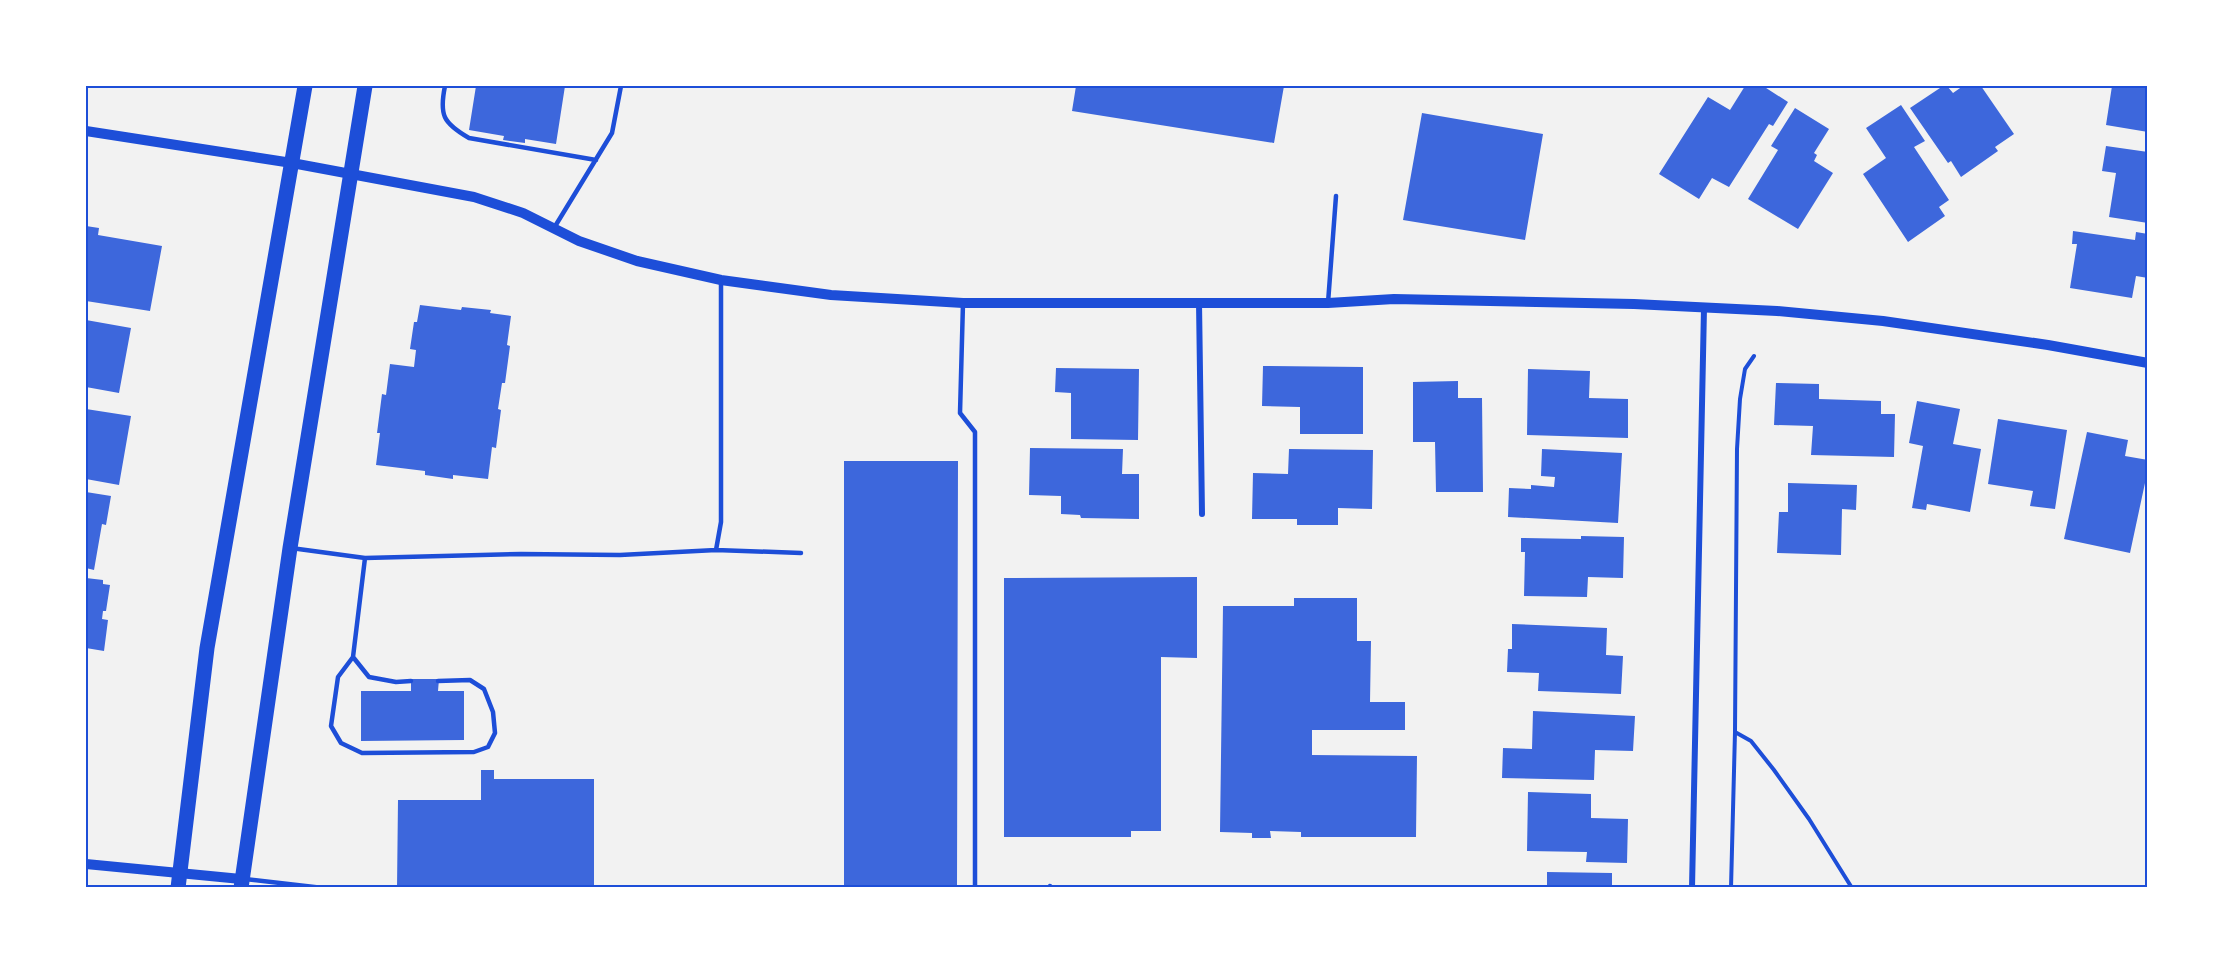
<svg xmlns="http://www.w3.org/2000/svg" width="2233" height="973" viewBox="0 0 2233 973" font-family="Commissioner,sans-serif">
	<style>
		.building { fill: #3d67dc }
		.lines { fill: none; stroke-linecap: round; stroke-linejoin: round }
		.path { stroke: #1d4ed8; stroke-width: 4 }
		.service { stroke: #1d4ed8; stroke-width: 4.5 }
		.minor { stroke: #1d4ed8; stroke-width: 6 }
		.tertiary { stroke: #1d4ed8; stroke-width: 10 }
		.primary { stroke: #1d4ed8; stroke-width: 15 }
		.neatline { fill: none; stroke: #1d4ed8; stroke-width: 2 }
	</style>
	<rect width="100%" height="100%" fill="#f2f2f2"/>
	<path class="building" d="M 476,86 L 565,86 L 556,144 L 525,139 L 525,143 L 503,140 L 504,136 L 469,130 Z
		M 1076,86 L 1284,86 L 1274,143 L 1072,111 Z
		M 1745,86 L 1763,86 L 1788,102 L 1773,126 L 1769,124 L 1729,187 L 1712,178 L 1699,199 L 1659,174 L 1708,97 L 1730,110 Z
		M 1943,86 L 1947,86 L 1953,93 L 1963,86 L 1981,86 L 2014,134 L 1995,147 L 1998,151 L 1961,177 L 1951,161 L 1948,163 L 1910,108 Z
		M 2112,86 L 2148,86 L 2148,132 L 2106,125 Z
		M 1901,105 L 1925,141 L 1914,147 L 1949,200 L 1939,207 L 1945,216 L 1908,242 L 1863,174 L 1886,158 L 1866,128 Z
		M 1795,108 L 1829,129 L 1814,153 L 1817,155 L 1814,161 L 1833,173 L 1798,229 L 1748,199 L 1778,150 L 1771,146 Z
		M 1422,113 L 1543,134 L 1525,240 L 1403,220 Z
		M 2106,146 L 2148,152 L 2148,223 L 2109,217 L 2116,173 L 2102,171 Z
		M 86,226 L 99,228 L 98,235 L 162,246 L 150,311 L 86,301 Z
		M 2073,231 L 2135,240 L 2136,232 L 2148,234 L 2148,278 L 2136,276 L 2132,298 L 2070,288 L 2077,244 L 2072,244 Z
		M 420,305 L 461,310 L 462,307 L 491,310 L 490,313 L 511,316 L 507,345 L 510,346 L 505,383 L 502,383 L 498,409 L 501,410 L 496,448 L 492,447 L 488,479 L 453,475 L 453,479 L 425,475 L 425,471 L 376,465 L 380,433 L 377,433 L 382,394 L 386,395 L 390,364 L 414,367 L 416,350 L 410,349 L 414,322 L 417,322 Z
		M 86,320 L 131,328 L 119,393 L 86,387 Z
		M 1263,366 L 1363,367 L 1363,434 L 1300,434 L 1300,407 L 1262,406 Z
		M 1056,368 L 1139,369 L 1138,440 L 1071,439 L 1071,393 L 1055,392 Z
		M 1528,369 L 1590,371 L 1589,398 L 1628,399 L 1628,438 L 1527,435 Z
		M 1458,381 L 1458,398 L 1482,398 L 1483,492 L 1436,492 L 1435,442 L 1413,442 L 1413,382 Z
		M 1776,383 L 1819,384 L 1819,399 L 1881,401 L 1881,414 L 1895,414 L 1894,457 L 1811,455 L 1813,426 L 1774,425 Z
		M 1917,401 L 1960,409 L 1953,444 L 1981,449 L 1970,512 L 1927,504 L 1926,510 L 1912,508 L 1923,446 L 1909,443 Z
		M 86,409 L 131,416 L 119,485 L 86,479 Z
		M 1998,419 L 2067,430 L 2055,509 L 2030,506 L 2033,491 L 1988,484 Z
		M 2087,432 L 2128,440 L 2125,456 L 2148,460 L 2148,469 L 2130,553 L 2064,539 Z
		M 1030,448 L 1123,449 L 1122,474 L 1139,474 L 1139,519 L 1081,518 L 1080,515 L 1061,514 L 1061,496 L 1029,495 Z
		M 1289,449 L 1373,450 L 1372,509 L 1338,508 L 1338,525 L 1297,525 L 1297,519 L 1252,519 L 1253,473 L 1288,474 Z
		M 1542,449 L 1622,453 L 1618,523 L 1508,517 L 1509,488 L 1531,489 L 1531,485 L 1554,487 L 1555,477 L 1541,476 Z
		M 844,461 L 958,461 L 957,888 L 844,888 Z
		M 1788,483 L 1857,485 L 1856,510 L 1842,509 L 1841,555 L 1777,553 L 1779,512 L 1788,512 Z
		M 86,492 L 111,496 L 106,525 L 102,524 L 94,570 L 86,568 Z
		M 1581,536 L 1624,537 L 1623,578 L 1588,577 L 1587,597 L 1524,596 L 1525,552 L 1521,552 L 1521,538 L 1581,539 Z
		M 1197,577 L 1197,658 L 1161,657 L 1161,831 L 1131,831 L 1131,837 L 1004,837 L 1004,578 Z
		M 86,578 L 103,580 L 103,584 L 110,585 L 106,611 L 103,611 L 102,619 L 108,620 L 104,651 L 86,648 Z
		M 1294,598 L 1357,598 L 1357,641 L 1371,641 L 1370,702 L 1405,702 L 1405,730 L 1312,730 L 1312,755 L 1417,756 L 1416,837 L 1301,837 L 1301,832 L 1270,831 L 1271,838 L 1252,838 L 1252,833 L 1220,832 L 1223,606 L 1294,606 Z
		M 1512,624 L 1607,628 L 1606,655 L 1623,656 L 1621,694 L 1538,691 L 1539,673 L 1507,672 L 1508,649 L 1512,649 Z
		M 411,679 L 439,679 L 438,691 L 464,691 L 464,740 L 361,741 L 361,691 L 411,691 Z
		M 1533,711 L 1635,716 L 1633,751 L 1595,750 L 1594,780 L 1502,778 L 1503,748 L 1532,749 Z
		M 481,770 L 494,770 L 494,779 L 594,779 L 594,888 L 397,888 L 398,800 L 481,800 Z
		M 1528,792 L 1591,794 L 1591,818 L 1628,819 L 1627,863 L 1586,862 L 1587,852 L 1527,851 Z
		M 1547,872 L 1612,873 L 1612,888 L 1547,888 Z"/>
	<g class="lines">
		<path class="path" d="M 1754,356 L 1745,369 L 1740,399 L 1737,449 L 1735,732 L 1751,741 L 1774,770 L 1809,819 L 1852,888
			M 1731,888 L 1735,732"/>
		<path class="service" d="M 445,86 C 439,115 443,123 469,138 L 596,160
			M 554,228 L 612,133 L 621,86
			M 963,303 L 960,413 L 975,432 L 975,888
			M 1328,303 L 1336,196
			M 291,548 L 365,558 L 521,554 L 620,555 L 716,550 L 801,553
			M 716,550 L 721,522 L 721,280
			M 353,657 L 365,558
			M 411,681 L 396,682 L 369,677 L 353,657 L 338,677 L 331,726 L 341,743 L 362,753 L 474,752 L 488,747 L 495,733 L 493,712 L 484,689 L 470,680 L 438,681
			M 245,879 L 323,888
			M 1049,888 L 1050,886"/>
		<path class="minor" d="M 1199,302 L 1202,514
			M 1692,888 L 1704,308"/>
		<path class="tertiary" d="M 86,131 L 292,163 L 474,197 L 523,213 L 579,241 L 637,261 L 721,280 L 831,295 L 963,303 L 1328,303 L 1394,299 L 1634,304 L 1777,311 L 1883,321 L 2048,345 L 2148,363
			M 86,864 L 241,879"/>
		<path class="primary" d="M 178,888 L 207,648 L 305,86
			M 241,888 L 290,548 L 365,86"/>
	</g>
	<rect width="2233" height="973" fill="none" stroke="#ffffff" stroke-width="174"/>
	<rect x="87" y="87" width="2059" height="799" class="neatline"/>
</svg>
